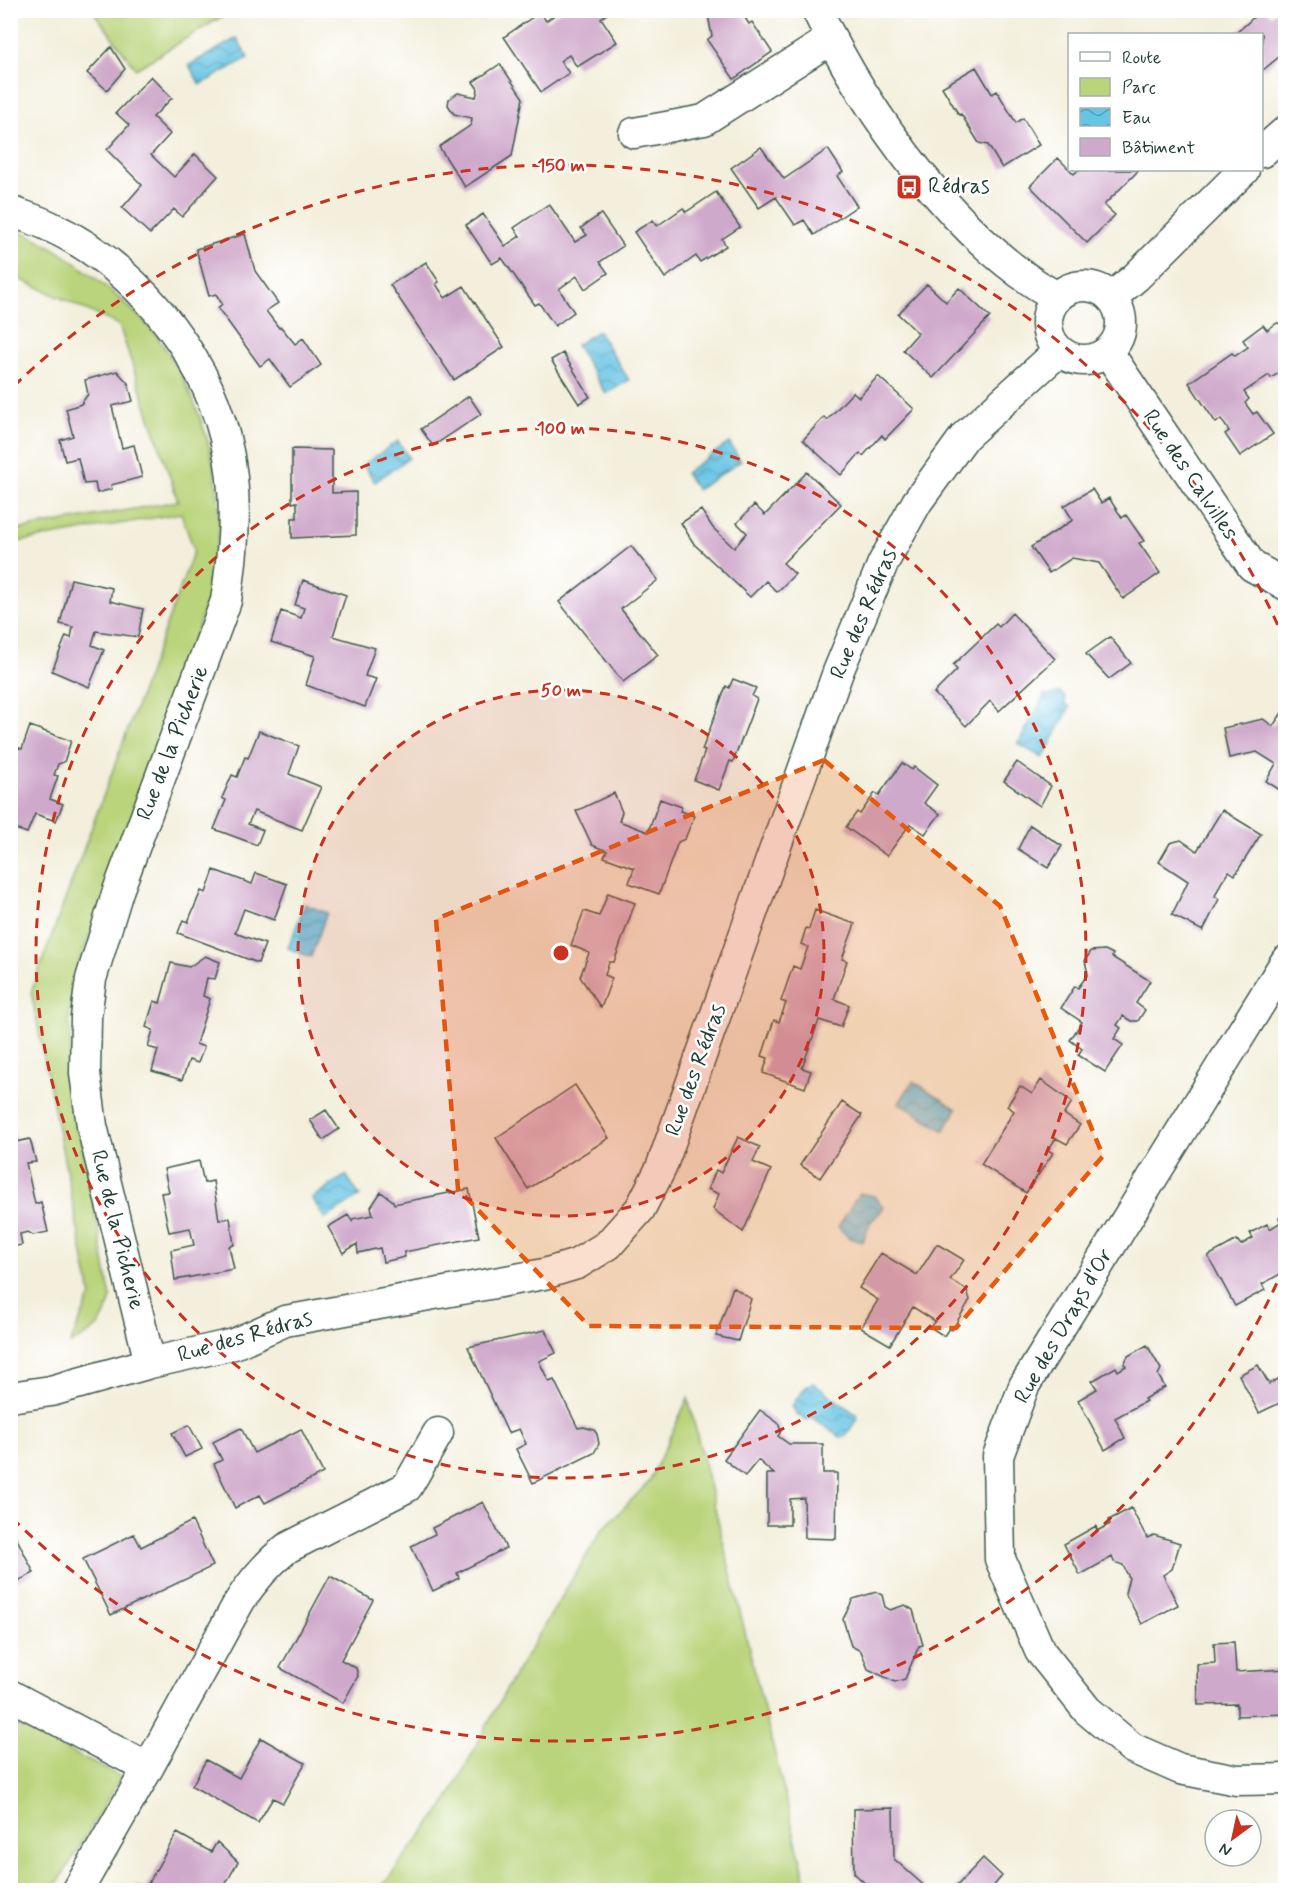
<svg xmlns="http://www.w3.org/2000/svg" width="1296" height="1901" viewBox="0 0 1296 1901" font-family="Mynerve,sans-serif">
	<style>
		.green { fill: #b9d47a; stroke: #6c8857; stroke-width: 1.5 }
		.water { fill: url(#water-waves); stroke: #42808c; stroke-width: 1.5 }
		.building { fill: #cfa9cb }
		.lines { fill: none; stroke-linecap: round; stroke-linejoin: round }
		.street-casing { stroke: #3f584d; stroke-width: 33 }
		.street { stroke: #fff; stroke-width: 30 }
		.marked { fill: #e8590c; fill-opacity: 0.2; stroke: #e8590c; stroke-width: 4.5; stroke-dasharray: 12 8; stroke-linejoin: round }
		.ring { fill: none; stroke: #c8321e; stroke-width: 3; stroke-dasharray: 10 8 }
		.labels { text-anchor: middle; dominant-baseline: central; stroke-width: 5; stroke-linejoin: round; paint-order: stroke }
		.poi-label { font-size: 22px; fill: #1f3d34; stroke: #fff; text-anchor: start }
		.street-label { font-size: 22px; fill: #1f3d34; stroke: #fff }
		.centre { fill: #c8321e; stroke: #fff; stroke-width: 3 }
		.ring-label { font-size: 18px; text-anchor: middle; font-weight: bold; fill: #c8321e; stroke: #fff; stroke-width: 5; stroke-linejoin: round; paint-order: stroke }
	</style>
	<defs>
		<pattern id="water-waves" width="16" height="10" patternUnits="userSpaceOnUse" patternTransform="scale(1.5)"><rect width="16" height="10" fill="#66c4e4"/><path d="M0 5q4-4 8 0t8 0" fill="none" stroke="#53a0ba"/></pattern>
	</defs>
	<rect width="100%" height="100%" fill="#fff"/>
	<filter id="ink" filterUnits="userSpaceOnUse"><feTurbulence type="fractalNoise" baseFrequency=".0167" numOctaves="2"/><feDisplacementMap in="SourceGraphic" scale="12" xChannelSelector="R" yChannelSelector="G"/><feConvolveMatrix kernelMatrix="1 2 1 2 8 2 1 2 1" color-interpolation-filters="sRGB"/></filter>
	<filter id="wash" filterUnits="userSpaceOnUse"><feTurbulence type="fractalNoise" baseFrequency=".008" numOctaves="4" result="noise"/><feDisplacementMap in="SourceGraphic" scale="24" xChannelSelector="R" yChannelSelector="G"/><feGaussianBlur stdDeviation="1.35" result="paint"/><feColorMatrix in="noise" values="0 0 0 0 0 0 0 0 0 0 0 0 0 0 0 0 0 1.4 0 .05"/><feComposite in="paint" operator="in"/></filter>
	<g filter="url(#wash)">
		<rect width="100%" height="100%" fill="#f3efdc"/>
		<path class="green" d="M 93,11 L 231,11 L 136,69 Z
			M 11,227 C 51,243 81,265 113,293 C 128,306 144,319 156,335 C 192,384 216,447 219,509 C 221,540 212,573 206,604 L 94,924 L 74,974 L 69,1013 L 71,1065 L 76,1109 L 111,1298 C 103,1326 95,1332 70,1344 L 91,1295 L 31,992 L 194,550 L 181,513 L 11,543 L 11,531 L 178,501 L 119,325 L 11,275 Z
			M 688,1398 L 808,1890 L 379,1890 L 445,1805 L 509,1684 L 602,1530 L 649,1482 Z
			M 11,1722 L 121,1777 L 59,1881 L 44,1890 L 11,1890 Z"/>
		<path class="water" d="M 237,38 L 248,58 L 200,85 L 189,65 Z
			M 598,331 L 629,380 L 606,394 L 576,345 Z
			M 398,441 L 409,458 L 375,482 L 363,465 Z
			M 729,443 L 741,461 L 697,490 L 685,473 Z
			M 1055,693 L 1061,693 L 1065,698 L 1065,704 L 1070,707 L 1043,758 L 1018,744 L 1045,694 L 1050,696 Z
			M 305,904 L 327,913 L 311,957 L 288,948 Z
			M 913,1081 L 957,1109 L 944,1131 L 899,1103 Z
			M 346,1175 L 360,1196 L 325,1219 L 312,1198 Z
			M 859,1193 L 874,1196 L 884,1208 L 870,1223 L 863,1242 L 849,1238 L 838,1227 Z
			M 813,1383 L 857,1415 L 858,1418 L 847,1434 L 842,1438 L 811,1417 L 807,1420 L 797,1415 L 792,1406 C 797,1399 804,1385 813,1383 Z"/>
		<g id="blocks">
			<path class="building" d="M 562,10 L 613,10 L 601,18 L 617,42 L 577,67 L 569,55 L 560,61 L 569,73 L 541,92 L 504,37 L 540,12 L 546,21 Z
				M 707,10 L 739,10 L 740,16 L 743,15 L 749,24 L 752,22 L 772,52 L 734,79 L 707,40 L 712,36 Z
				M 1262,10 L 1266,10 L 1271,16 L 1277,10 L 1286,10 L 1286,51 L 1262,71 L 1262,34 L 1235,34 Z
				M 111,47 L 125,69 L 107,90 L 87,73 Z
				M 500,64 L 523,98 L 512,156 L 465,187 L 439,147 L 471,125 L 472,118 L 454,114 L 448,105 L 449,99 L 458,93 L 476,97 L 478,89 L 473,82 Z
				M 976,67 L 992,94 L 997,91 L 1016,123 L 1023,118 L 1039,145 L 1002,168 L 988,145 L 979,143 L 961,114 L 959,115 L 942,87 Z
				M 151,76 L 172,98 L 153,117 L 170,134 L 151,155 L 174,177 L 195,154 L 218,176 L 182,217 L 174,209 L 150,234 L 122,208 L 142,185 L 107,150 L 129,125 L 116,113 Z
				M 761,147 L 784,179 L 828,149 L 843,172 L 837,176 L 857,206 L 814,235 L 804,220 L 795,225 L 776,197 L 759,208 L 731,168 Z
				M 1058,158 L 1074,174 L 1078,170 L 1139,170 L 1104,205 L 1115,215 L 1087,243 L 1030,186 Z
				M 716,192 L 740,227 L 722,239 L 726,246 L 700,262 L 696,256 L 665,278 L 634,232 L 653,220 L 657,226 L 683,208 L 686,212 Z
				M 549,204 L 575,242 L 587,235 L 581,228 L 601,214 L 623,246 L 600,262 L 608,273 L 585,289 L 577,276 L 559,289 L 574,312 L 555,326 L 539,303 L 535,305 L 502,258 L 492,264 L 466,225 L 483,214 L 505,246 L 520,236 L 514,228 Z
				M 245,234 L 255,271 L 278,303 L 266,311 L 279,328 L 281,327 L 295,344 L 303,338 L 321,365 L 290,387 L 270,359 L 260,366 L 218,308 L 222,304 L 216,294 L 209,296 L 196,249 Z
				M 426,262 L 439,282 L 436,284 L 445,298 L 464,286 L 504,347 L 454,380 L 390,285 Z
				M 927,284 L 946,302 L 959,288 L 990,317 L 933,378 L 903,350 L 918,333 L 898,314 Z
				M 1277,323 L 1286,325 L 1286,368 L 1271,378 L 1269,375 L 1244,392 L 1249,399 L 1245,403 L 1253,414 L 1257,412 L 1273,434 L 1240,456 L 1225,434 L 1229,431 L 1221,419 L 1216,423 L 1189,383 L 1232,353 L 1235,356 L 1248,347 L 1243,340 L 1263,325 L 1267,330 Z
				M 563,353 L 590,397 L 579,404 L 551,360 Z
				M 117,371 L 128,383 L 133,401 L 112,406 L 122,448 L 134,445 L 142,477 L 111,485 L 112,489 L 97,493 L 95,483 L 84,484 L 78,458 L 65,461 L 60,440 L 73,436 L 66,409 L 81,404 L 88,394 L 85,380 Z
				M 878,376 L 914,409 L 885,439 L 882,435 L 863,456 L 860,453 L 841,475 L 803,440 L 824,417 L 827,420 L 853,392 L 859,397 Z
				M 469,396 L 481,414 L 433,446 L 421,429 Z
				M 292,449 L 332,450 L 332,493 L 356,492 L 356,535 L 292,538 L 292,518 L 297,518 L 297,502 L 292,503 Z
				M 807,472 L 841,504 L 783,563 L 795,574 L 777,592 L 766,581 L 750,597 L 694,544 L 681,523 L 701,510 L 713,528 L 734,548 L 747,533 L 737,523 L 754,505 L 765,515 Z
				M 1092,489 L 1101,503 L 1109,498 L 1122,518 L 1126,515 L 1144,541 L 1139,543 L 1160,573 L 1123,599 L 1099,563 L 1072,558 L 1049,573 L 1031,547 L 1073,520 L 1064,506 Z
				M 631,546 L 658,580 L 621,609 L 658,655 L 623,682 L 559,602 Z
				M 71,579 L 112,588 L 110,601 L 143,609 L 138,637 L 96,631 L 92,645 L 104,650 L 89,687 L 52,671 L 66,636 L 71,638 L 73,627 L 60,624 Z
				M 303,580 L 346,595 L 333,636 L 375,648 L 365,676 L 376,679 L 365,707 L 306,685 L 315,656 L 271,642 L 281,611 L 301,618 L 304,608 L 295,605 Z
				M 1012,613 L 1055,659 L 999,711 L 990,701 L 966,726 L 934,693 L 957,670 L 953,665 L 996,624 L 999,627 Z
				M 1110,637 L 1131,663 L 1109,679 L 1086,654 Z
				M 733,679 L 756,688 L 752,696 L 757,699 L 733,762 L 730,761 L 719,790 L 694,780 L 705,751 L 702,750 L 726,686 L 729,688 Z
				M 1286,707 L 1286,794 L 1266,781 L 1276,764 L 1257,752 L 1229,758 L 1223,728 L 1263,719 L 1273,726 Z
				M 30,726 L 71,741 L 64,762 L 58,764 L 54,775 L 58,776 L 50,799 L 63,804 L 56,821 L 35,814 L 27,833 L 10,827 L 10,745 L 22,749 Z
				M 259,731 L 299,746 L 289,774 L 321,787 L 302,830 L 254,811 L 248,824 L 263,830 L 257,845 L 214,829 L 226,800 L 222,798 L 232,775 L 237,777 L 245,757 L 248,758 Z
				M 1017,762 L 1051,786 L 1040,806 L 1004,781 Z
				M 902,763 L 912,770 L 914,767 L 937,785 L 924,803 L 940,814 L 925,834 L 910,824 L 887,856 L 846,827 L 857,812 L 860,814 L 875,793 L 879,795 Z
				M 614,793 L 622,812 L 619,821 L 648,832 L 660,799 L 682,807 L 680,811 L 694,816 L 685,839 L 678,842 L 659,894 L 629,883 L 634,868 L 604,857 L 607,851 L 592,845 L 576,811 Z
				M 1222,810 L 1261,834 L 1235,875 L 1229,871 L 1221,883 L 1215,896 L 1219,899 L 1203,931 L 1172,915 L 1188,881 L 1159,862 L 1170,843 L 1181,840 L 1197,851 Z
				M 1030,825 L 1062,846 L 1048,868 L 1018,849 Z
				M 214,870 L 252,884 L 256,873 L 287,884 L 274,920 L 244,909 L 235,933 L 265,944 L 258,963 L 178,933 L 183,920 L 188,922 L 201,891 L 206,893 Z
				M 608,893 L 635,903 L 614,962 L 609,962 L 605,975 L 612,978 L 601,1008 L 580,977 L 589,953 L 571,945 L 584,911 L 599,916 Z
				M 815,910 L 855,924 L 842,959 L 847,961 L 834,999 L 849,1005 L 841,1027 L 819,1020 L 802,1068 L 811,1071 L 805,1088 L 763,1073 L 768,1058 L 762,1056 L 774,1020 L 779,1022 L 786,1003 L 781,1001 L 793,966 L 800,969 L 808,947 L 801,944 L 806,928 L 809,929 Z
				M 1105,950 L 1113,954 L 1112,957 L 1150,981 L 1136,1003 L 1145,1010 L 1138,1021 L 1131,1021 L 1123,1016 L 1117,1025 L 1121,1028 L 1114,1039 L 1123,1045 L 1105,1072 L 1078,1055 L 1082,1049 L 1070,1040 L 1082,1022 L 1061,1008 L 1075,986 L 1078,988 L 1088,974 L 1085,961 L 1091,951 Z
				M 205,956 L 220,962 L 215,979 L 207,978 L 203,996 L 210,999 L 196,1044 L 204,1047 L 198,1063 L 189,1060 L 182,1080 L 152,1071 L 158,1050 L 148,1047 L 153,1030 L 146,1027 L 154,1001 L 160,1003 L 171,963 L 189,967 Z
				M 1041,1080 L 1072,1102 L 1064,1114 L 1080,1125 L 1067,1144 L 1056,1138 L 1048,1150 L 1053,1153 L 1026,1193 L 981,1164 L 1014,1111 L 1007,1106 L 1020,1086 L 1032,1094 Z
				M 575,1085 L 609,1138 L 528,1189 L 496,1138 Z
				M 842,1102 L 862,1115 L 820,1178 L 800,1165 Z
				M 326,1110 L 339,1129 L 323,1140 L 310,1120 Z
				M 11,1122 L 16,1142 L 30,1139 L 36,1162 L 26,1163 L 35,1204 L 41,1202 L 48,1232 L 33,1235 L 28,1232 L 20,1234 L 22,1245 L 10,1247 Z
				M 738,1137 L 760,1147 L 753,1162 L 771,1170 L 743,1232 L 713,1209 L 719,1194 L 708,1189 L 716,1170 L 721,1173 Z
				M 199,1161 L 204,1183 L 213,1181 L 219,1220 L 230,1218 L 234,1245 L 229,1246 L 234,1269 L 175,1280 L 171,1250 L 194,1245 L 190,1228 L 169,1232 L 161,1193 L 169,1192 L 164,1169 Z
				M 469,1189 L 479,1237 L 404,1252 L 405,1257 L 383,1262 L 380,1248 L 358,1253 L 357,1244 L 343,1253 L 328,1227 L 348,1215 L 352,1221 L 352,1219 L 373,1215 L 371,1207 L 381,1192 L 393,1201 L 394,1204 Z
				M 1286,1214 L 1286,1271 L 1262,1284 L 1265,1290 L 1235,1306 L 1208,1256 L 1237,1240 L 1241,1245 L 1253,1238 L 1250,1233 L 1267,1224 L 1270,1229 L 1281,1222 L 1279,1218 Z
				M 937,1244 L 964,1260 L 950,1280 L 967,1290 L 970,1300 L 952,1330 L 949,1328 L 944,1336 L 930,1327 L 935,1321 L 913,1307 L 890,1345 L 861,1328 L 878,1300 L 859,1288 L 881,1253 L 917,1275 Z
				M 733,1287 L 751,1299 L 738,1341 L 716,1336 Z
				M 545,1330 L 556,1353 L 539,1361 L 549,1382 L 554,1380 L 578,1428 L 584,1427 L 594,1430 L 597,1434 L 599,1444 L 594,1453 L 533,1483 L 516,1449 L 526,1444 L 519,1429 L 508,1433 L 468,1347 Z
				M 1147,1345 L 1161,1369 L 1158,1375 L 1165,1387 L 1144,1399 L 1146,1401 L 1115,1418 L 1125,1438 L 1105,1450 L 1078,1400 L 1097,1389 L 1092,1381 L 1116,1367 L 1118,1371 L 1126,1366 L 1124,1364 L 1128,1356 Z
				M 1258,1365 L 1269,1384 L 1280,1378 L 1286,1389 L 1286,1400 L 1259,1413 L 1239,1375 Z
				M 760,1410 L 778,1423 L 781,1431 L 778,1436 L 789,1444 L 823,1444 L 823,1473 L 837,1473 L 836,1539 L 805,1538 L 804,1498 L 790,1499 L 790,1525 L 767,1525 L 767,1474 L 774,1474 L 758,1460 L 745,1476 L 724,1459 Z
				M 189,1425 L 202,1449 L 185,1457 L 172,1433 Z
				M 241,1428 L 254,1453 L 301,1429 L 323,1473 L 265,1503 L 260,1495 L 235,1508 L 214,1464 L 222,1460 L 213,1442 Z
				M 483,1502 L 506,1548 L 457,1573 L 459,1578 L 433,1591 L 411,1546 L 435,1534 L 432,1528 Z
				M 1131,1508 L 1147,1538 L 1154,1535 L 1180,1543 L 1172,1569 L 1163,1575 L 1178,1605 L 1142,1624 L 1125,1593 L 1129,1578 L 1123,1565 L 1114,1562 L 1112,1557 L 1080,1575 L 1064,1544 L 1096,1526 L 1097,1531 L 1110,1524 L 1109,1520 Z
				M 192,1521 L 213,1566 L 111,1615 L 83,1559 L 134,1534 L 141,1547 Z
				M 10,1525 L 34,1573 L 10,1585 Z
				M 330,1576 L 373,1600 L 341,1660 L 356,1668 L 358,1676 L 343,1703 L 280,1668 Z
				M 876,1592 L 882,1595 L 885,1607 L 890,1610 L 905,1605 L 913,1610 L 923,1645 L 919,1646 L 905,1679 L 895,1682 L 868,1669 L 861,1651 L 851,1646 L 843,1619 L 853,1599 Z
				M 1234,1642 L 1236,1672 L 1286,1669 L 1286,1714 L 1237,1716 L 1237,1704 L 1198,1705 L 1197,1664 L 1215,1663 L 1214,1643 Z
				M 261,1738 L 305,1763 L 283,1803 L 273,1798 L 258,1823 L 192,1786 L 206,1760 L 239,1778 Z
				M 893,1808 L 894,1859 L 929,1890 L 872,1890 L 854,1873 L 853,1809 Z
				M 177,1833 L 211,1852 L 217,1842 L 238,1862 L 222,1890 L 134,1890 L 137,1885 L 145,1889 Z
				M 983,1858 L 1002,1876 L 990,1890 L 953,1890 Z
				M 1269,1885 L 1270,1890 L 1246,1890 L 1245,1886 Z"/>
		</g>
	</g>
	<g filter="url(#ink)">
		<use href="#blocks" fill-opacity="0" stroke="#3f584d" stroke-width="1.5"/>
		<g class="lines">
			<g class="street-casing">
				<path id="street" d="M 817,10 C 866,112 957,242 1057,297
					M 634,133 L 704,120 L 831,39
					M 1262,152 L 1286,131
					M 10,211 C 23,216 37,220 49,226 C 132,264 203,349 225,438 C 239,492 234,547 226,601 L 118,891 L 91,979 L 86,1017 L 85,1073 L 92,1126 L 150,1363
					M1047 323a37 37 0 1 1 74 0a37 37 0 1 1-74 0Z
					M 1112,297 L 1136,277 L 1244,170
					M 1108,352 L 1252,566 L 1286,585
					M 1286,961 L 1024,1386 L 998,1456 L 1000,1559 L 1040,1651 L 1087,1710 L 1132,1748 L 1180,1769 L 1237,1780 L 1286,1779
					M 10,1397 L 51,1391 L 150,1363 L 234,1344 L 285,1321 L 544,1274 L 577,1264 L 608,1245 L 640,1209 L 661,1168 L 838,672 L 883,563 L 917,502 L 965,436 L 1059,351
					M 10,1695 L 148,1768
					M 78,1890 L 148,1768 L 239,1602 C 253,1580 267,1564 287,1548 L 407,1487 L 438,1433"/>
			</g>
			<use href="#street" class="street"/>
		</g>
	</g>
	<path class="marked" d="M 824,760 L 1000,906 L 1103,1156 L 956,1328 L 589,1326 L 458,1189 L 436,919 Z"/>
	<circle cx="561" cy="953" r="263" fill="#c8321e" fill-opacity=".12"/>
	<g class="ring">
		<circle cx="561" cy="953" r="263"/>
		<circle cx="561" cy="953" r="525"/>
		<path d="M1284 1267A788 788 0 0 1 14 1520M14 386A788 788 0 0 1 1284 639"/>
	</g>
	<defs>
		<g id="bus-square" transform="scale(1.35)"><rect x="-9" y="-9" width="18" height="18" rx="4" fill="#c8321e" stroke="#fff"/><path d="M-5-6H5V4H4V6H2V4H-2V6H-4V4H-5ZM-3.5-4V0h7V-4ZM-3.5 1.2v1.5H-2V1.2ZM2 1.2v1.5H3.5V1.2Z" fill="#fff"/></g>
	</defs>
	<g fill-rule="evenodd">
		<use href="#bus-square" x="909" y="187"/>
	</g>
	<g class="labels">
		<g class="poi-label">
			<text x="928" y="187">Rédras</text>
		</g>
		<g class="street-label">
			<text transform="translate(1190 475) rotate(56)">Rue des Calvilles</text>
			<text transform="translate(864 614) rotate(-67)">Rue des Rédras</text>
			<text transform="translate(173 743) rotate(-69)">Rue de la Picherie</text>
			<text transform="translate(696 1070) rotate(-70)">Rue des Rédras</text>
			<text transform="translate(117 1230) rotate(76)">Rue de la Picherie</text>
			<text transform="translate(1064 1326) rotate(-60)">Rue des Draps d'Or</text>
			<text transform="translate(245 1337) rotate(-16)">Rue des Rédras</text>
		</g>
	</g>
	<circle cx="561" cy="953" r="9" class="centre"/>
	<g class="ring-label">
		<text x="561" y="171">150 m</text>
		<text x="561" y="434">100 m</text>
		<text x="561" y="696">50 m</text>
	</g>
	<rect width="1296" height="1901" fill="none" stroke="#fff" stroke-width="36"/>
	<rect x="1068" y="33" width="195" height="138" fill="#ffffff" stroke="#a5b1ae" stroke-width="1.5"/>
	<rect x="1080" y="52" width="30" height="9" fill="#ffffff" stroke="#a5b1ae" stroke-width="1.5"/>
	<text x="1122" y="63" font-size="18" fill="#1f3d34">Route</text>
	<rect x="1080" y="78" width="30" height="18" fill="#b9d47a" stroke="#a5b1ae" stroke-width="1.5"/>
	<text x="1122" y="93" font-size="18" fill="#1f3d34">Parc</text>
	<rect x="1080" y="108" width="30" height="18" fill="url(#water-waves)" stroke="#a5b1ae" stroke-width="1.5"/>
	<text x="1122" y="123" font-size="18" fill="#1f3d34">Eau</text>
	<rect x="1080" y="138" width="30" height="18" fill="#cfa9cb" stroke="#a5b1ae" stroke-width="1.5"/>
	<text x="1122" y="153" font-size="18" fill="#1f3d34">Bâtiment</text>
	<g transform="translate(1233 1838) rotate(213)"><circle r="28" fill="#ffffff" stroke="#a5b1ae" stroke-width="1.5"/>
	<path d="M0-4.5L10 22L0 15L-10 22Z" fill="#c8321e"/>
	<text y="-9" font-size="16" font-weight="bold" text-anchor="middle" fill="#1f3d34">N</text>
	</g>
</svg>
